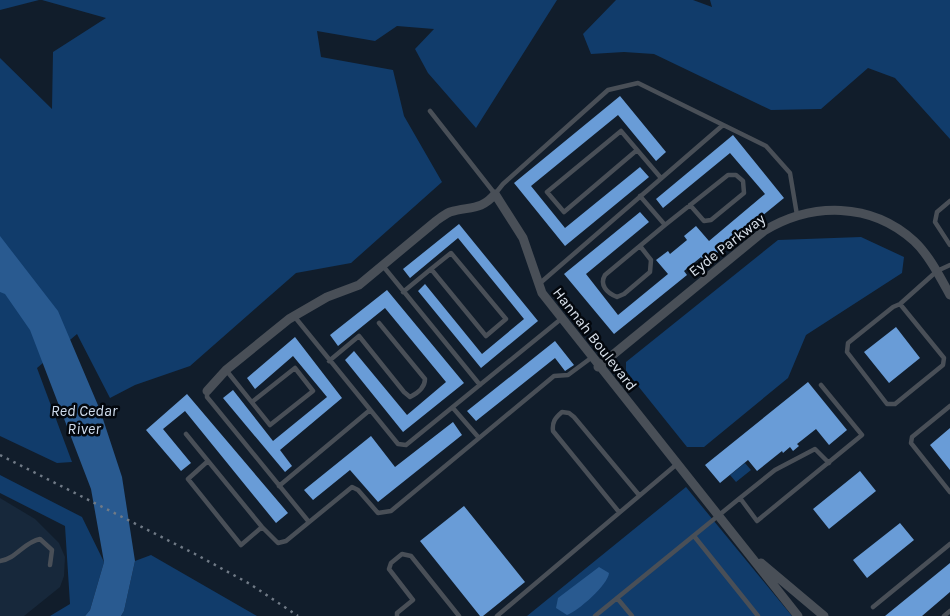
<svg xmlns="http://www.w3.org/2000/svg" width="950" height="616" viewBox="0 0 950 616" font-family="Karla,sans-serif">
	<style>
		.built { fill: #17283b }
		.green { fill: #113c6b }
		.water { fill: #295a90 }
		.building { fill: #699cd7 }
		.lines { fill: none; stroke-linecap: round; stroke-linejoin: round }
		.lane { stroke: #494f57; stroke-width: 4.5 }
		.street { stroke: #494f57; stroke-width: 9 }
		.rail { stroke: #707a86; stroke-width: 2.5; stroke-dasharray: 2.5 5; stroke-linecap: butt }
		.labels { text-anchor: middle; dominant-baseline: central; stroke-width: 5; stroke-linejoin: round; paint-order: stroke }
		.street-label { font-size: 15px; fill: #dae2ec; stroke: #03070d }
		.water-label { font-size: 16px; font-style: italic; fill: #d0ddee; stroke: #03070d }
	</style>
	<rect width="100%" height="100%" fill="#111d2b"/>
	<path class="built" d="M 0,498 L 35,519 L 59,543 L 65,557 L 64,576 L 60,587 L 24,616 L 0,616 Z"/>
	<path class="green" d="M 0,0 L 39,0 L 0,10 Z
		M 42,0 L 557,0 L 476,128 L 428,73 L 415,49 L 434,29 L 397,26 L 375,41 L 317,31 L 321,57 L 393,70 L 404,116 L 442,182 L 351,263 L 296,273 L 190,366 L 135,385 L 110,398 L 77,334 L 37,368 L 72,462 L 57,463 L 0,436 L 0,58 L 52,109 L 53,52 L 106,18 Z
		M 616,0 L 693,0 L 712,7 L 710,0 L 950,0 L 950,139 L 895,78 L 868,68 L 821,109 L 771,110 L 654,54 L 624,52 L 591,54 L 583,34 Z
		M 861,237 L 904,257 L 902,273 L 806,335 L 788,378 L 704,447 L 687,447 L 626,371 L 626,362 L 778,240 Z
		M 745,463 L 751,470 L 736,482 L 730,475 Z
		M 0,475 L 82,517 L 104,562 L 90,610 L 85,616 L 50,616 L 70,604 L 65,526 L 0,493 Z
		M 686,487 L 792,616 L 527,616 Z
		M 151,555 L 257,616 L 121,616 L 124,611 L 135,561 Z"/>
	<path class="water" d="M 0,236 L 58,311 L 100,410 L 122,477 L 135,561 L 124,611 L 121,616 L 85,616 L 90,610 L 104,562 L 91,489 L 30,330 L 5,294 L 0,292 Z
		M 599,567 L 609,573 C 608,585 578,611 567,615 L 556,608 L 558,598 Z"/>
	<path class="building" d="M 620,96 L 666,152 L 656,161 L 618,115 L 531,186 L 565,228 L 640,167 L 649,177 L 565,246 L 514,183 Z
		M 733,135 L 784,198 L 705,263 L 701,257 L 684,271 L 687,275 L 614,334 L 564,274 L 640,212 L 649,222 L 586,274 L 618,315 L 668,274 L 656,260 L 668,251 L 670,254 L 687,240 L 684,236 L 696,226 L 709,241 L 765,194 L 730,153 L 663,208 L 656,199 Z
		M 459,224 L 538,321 L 481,368 L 418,291 L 425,284 L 482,354 L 524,319 L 458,238 L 410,278 L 403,269 Z
		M 387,290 L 464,383 L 403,432 L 345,360 L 354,351 L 407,415 L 446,382 L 385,308 L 338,346 L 330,335 Z
		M 896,327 L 920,358 L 889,383 L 864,352 Z
		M 295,337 L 342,398 L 280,450 L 292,466 L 285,472 L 223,398 L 233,390 L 273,441 L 327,397 L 293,356 L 255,389 L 247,378 Z
		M 555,341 L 574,365 L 565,371 L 555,358 L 476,421 L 467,411 Z
		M 808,382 L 847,430 L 829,445 L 816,429 L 797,444 L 799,446 L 793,451 L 790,447 L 783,453 L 782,451 L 757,471 L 748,460 L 720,483 L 705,465 Z
		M 187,394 L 288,513 L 276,523 L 185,411 L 163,429 L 191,463 L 181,471 L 146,430 Z
		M 453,422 L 462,435 L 378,502 L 350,470 L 313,500 L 304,490 L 371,436 L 395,467 Z
		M 950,428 L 950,470 L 930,445 Z
		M 860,471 L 876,491 L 829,529 L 813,509 Z
		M 464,506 L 525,582 L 483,616 L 480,616 L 420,541 Z
		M 900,523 L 914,540 L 867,578 L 853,560 Z
		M 950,563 L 950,592 L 922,616 L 885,616 Z"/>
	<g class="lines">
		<path class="lane" d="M 430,111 L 495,194 L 503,184 L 608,90 L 638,83 L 766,146 L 790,173 L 797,215
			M 637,150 L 564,212 L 547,192 L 621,131 L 661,178
			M 950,201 L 937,212 L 935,222 L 950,245
			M 665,225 L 728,175 L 736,175 L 743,181 L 744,193 L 711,220 L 704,221 L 690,205
			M 640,246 L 651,260 L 650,272 L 624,294 L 617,297 C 607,293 599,285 605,275 L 665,225 L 640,196
			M 383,266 L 480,385
			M 539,284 L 723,125
			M 403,292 L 431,269 L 486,336 L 506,319 L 451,253 L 431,269
			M 900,304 L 944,358 L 943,365 L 895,404 L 887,404 L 847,352 L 848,343 L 893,307 L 900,304 L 937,271 L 950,265
			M 294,316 L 398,444 L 406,445 L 561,319
			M 329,361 L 359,336 L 404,392 L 410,397 C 418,393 425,387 425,379 L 379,323
			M 226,370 L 270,425 L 313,391 L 295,368 L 252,402
			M 207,391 L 207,397 L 212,403 L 309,522
			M 950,406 L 912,437 L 911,443 L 950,492
			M 453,408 L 479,438
			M 186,434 L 262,527 L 278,543 L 286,541 L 352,487 L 358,490 L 378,513 L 391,511 L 554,376 L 568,375 L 591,358
			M 208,461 L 188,479 L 241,545 L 262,527
			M 279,486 L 370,410
			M 740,498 L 775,470 L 815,449 L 829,463
			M 619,512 L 553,431 C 552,422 555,418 562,412 L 569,413 L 574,417 L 639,495
			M 694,536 L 758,616
			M 0,561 C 16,559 24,542 40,539 L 52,550 L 50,565
			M 617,598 L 632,616
			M 873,607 L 950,544
			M 397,616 L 397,613 L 413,600 L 389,569 L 391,563 L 402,554 L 411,556 L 459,616
			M 497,616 L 677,464
			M 595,616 L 740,498 L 757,521 L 862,435 L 821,385
			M 944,616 L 950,611"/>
		<path class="street" d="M 598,367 L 764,231 C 812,202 871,202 914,241 C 929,255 940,277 950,295
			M 207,391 L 226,370 L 289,319 L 327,297 L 359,285 L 436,221 C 440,218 445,214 450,212 C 469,206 481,211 495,194 L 523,238 L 542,293 L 798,616
			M 761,563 L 824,616"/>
		<path class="rail" d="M 0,455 L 195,554 L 250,584 L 298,616"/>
	</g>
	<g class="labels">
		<g class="street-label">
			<text transform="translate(727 245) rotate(-38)">Eyde Parkway</text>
			<text transform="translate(595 339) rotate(52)">Hannah Boulevard</text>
		</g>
		<g class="water-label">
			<text x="84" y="410">Red Cedar<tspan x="84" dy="18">River</tspan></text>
		</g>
	</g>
</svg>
